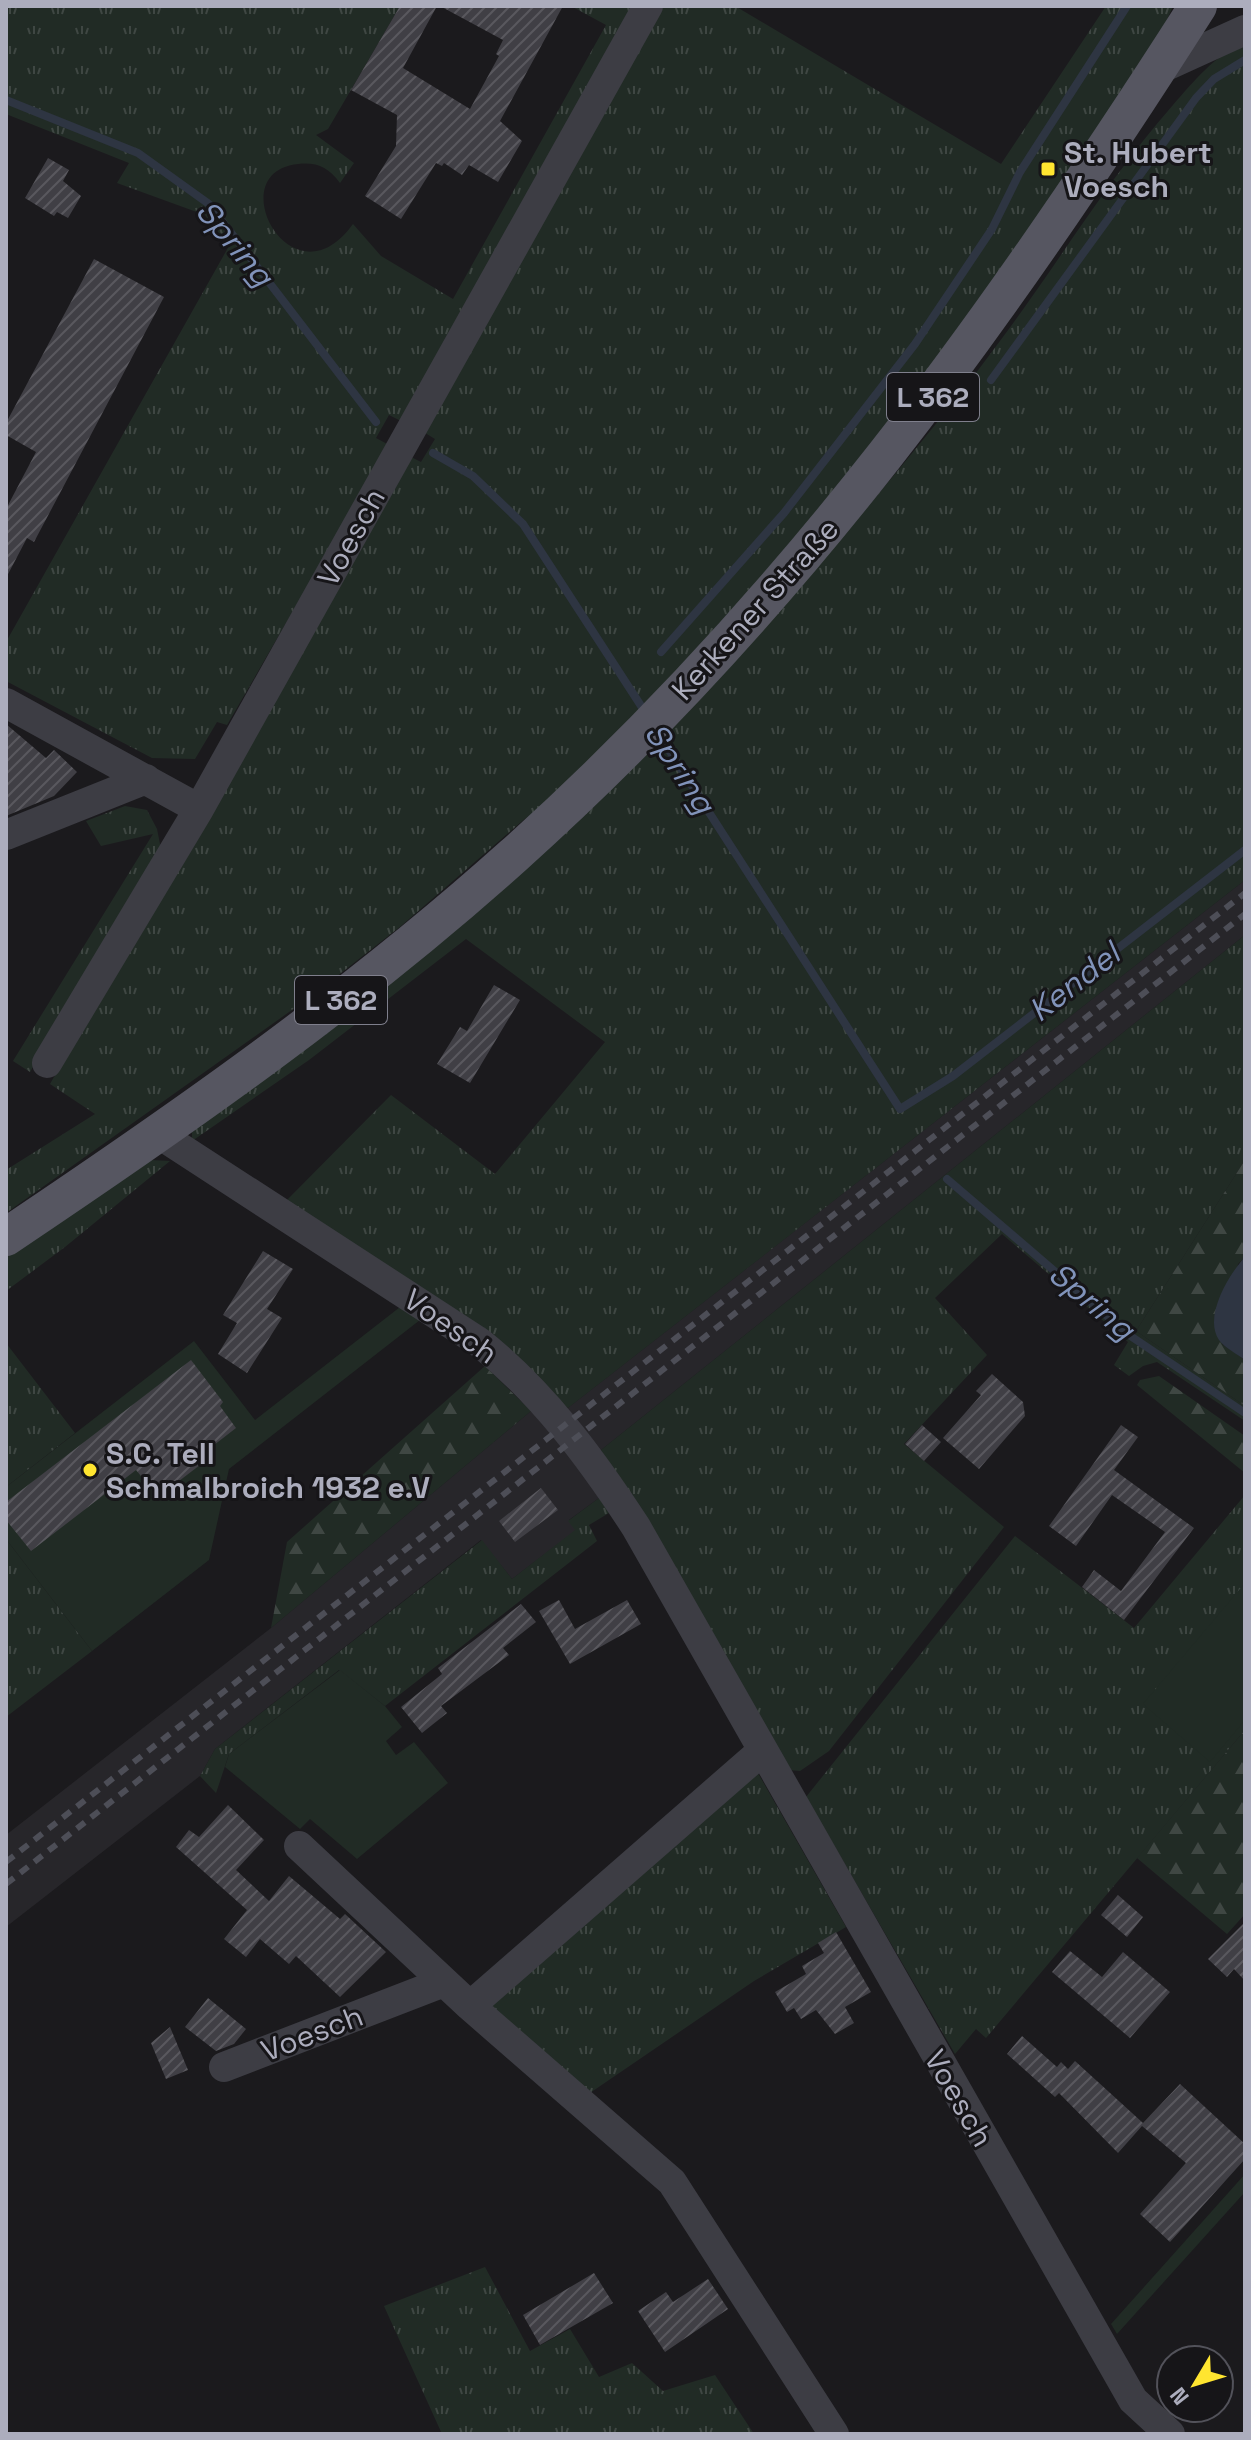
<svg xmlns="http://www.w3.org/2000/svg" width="1251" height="2440" viewBox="0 0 1251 2440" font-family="'Space Grotesk',sans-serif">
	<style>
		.built { fill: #27262a }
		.grass { fill: url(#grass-tufts) }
		.forest { fill: url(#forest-firs) }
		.garden { fill: #212b25 }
		.water { fill: #2e3542 }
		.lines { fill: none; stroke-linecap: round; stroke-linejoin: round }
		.stream { stroke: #2e3542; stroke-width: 8 }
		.building { fill: url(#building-hatch) }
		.minor { stroke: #3d3d44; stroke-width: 30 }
		.major { stroke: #565661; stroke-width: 38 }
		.rail { stroke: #4d4e57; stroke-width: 6; stroke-dasharray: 10 8; stroke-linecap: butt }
		.poi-dot { fill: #ffe530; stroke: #161518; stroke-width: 3 }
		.labels { text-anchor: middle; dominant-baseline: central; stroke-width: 6; stroke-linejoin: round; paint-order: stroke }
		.shield { fill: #161518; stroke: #7f7f8c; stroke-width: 2 }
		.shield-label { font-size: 28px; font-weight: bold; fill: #acadbd }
		.poi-label { font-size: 30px; font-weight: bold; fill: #acadbd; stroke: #161518; text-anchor: start }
		.street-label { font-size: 30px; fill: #acadbd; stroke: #161518 }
		.water-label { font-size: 32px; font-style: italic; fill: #8193ba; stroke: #161518 }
	</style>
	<defs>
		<pattern id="grass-tufts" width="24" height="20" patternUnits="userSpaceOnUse" patternTransform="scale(2)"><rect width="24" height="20" fill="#212b25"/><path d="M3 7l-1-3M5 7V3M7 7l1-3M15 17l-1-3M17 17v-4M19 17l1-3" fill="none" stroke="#3f4743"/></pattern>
		<pattern id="forest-firs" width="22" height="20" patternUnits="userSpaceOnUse" patternTransform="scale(2)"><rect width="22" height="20" fill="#212b25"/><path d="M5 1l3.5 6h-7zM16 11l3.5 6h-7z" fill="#3f4743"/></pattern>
		<pattern id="building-hatch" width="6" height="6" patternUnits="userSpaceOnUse" patternTransform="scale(2)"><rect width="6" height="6" fill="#403f45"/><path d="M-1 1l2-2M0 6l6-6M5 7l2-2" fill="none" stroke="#59585e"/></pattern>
	</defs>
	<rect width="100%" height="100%" fill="#1b1a1d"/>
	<path class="built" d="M 1245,880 L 1245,935 L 601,1450 L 599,1498 L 569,1520 L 576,1530 L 512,1579 L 481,1540 L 215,1749 L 200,1776 L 6,1927 L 6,1835 L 271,1628 L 531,1411 L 546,1425 Z"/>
	<path class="grass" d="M 6,6 L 400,6 L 328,129 L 316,135 L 354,163 L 340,183 C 328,167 317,162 298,164 C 219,172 292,309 353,224 L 381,256 L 453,299 L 606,25 L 571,6 L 636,6 L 403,422 L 389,415 L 376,438 L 389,445 L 227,725 L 217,722 L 195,759 L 152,758 L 6,681 L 6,642 L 229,246 L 205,215 L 117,183 L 129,163 L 6,114 Z
		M 661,6 L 735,6 L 1001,164 L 1106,6 L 1173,6 L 1160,36 L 738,655 C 826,556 914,456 994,349 C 1055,269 1106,181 1173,105 C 1195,80 1214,56 1245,42 L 1245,880 L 568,1408 L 286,1201 L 391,1095 L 495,1174 L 605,1042 L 466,939 L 309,1060 L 192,1141 L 192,1123 L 342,1013 L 528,816 L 401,926 L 313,995 L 6,1213 L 6,1170 L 95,1114 L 50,1084 L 409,456 L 421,462 L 435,439 L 422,431 Z
		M 125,806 L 147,810 L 157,829 L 161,849 L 30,1072 L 13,1061 L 153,834 L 101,846 L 86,821 Z
		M 1245,935 L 1245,1160 L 1136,1331 L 1245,1406 L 1245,1421 L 1157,1362 L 1143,1366 L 1129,1376 L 1114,1365 L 1128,1342 L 1002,1234 L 935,1298 L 987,1355 L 904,1444 L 1004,1527 L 829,1751 L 800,1771 L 788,1770 L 601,1450 Z
		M 150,1160 L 170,1161 L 65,1247 L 6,1291 L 6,1257 Z
		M 6,1343 L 75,1433 L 6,1487 Z
		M 1245,1495 L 1245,1730 L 986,2038 L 976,2029 L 955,2054 L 806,1797 L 1015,1536 L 1134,1628 Z
		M 599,1498 L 609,1513 L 589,1525 L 597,1541 L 385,1706 L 339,1670 L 229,1754 L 216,1793 L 200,1776 L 215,1749 L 482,1540 L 512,1579 L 575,1530 L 568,1521 Z
		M 6,1539 L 92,1651 L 6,1717 Z
		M 755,1768 L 846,1927 L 754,1981 L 587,2095 L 484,2005 Z
		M 485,2267 L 530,2351 L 570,2329 L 599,2377 L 632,2363 L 663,2391 L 715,2375 L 754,2434 L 442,2434 L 384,2306 Z"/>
	<path class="forest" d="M 1245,1160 L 1245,1257 L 1238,1264 L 1222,1344 L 1245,1360 L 1245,1406 L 1136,1331 Z
		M 485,1366 L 531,1411 L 271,1628 L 287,1542 Z
		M 1159,1376 L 1245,1436 L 1245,1473 L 1137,1385 L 1140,1380 Z
		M 1245,1730 L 1245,1914 L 1227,1934 L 1137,1858 Z"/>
	<path class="garden" d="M 400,1307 L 420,1320 L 229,1469 L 209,1560 L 92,1651 L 6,1539 L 6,1487 L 194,1341 L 255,1420 Z
		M 1245,1583 L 1245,1720 L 1210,1762 L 1143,1704 Z
		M 340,1670 L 385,1706 L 402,1727 L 386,1741 L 396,1755 L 414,1742 L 448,1783 L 357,1859 L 310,1819 L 300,1829 L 225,1767 L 229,1754 Z
		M 1245,2174 L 1245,2192 L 1117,2334 L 1111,2324 Z"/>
	<path class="water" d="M 1245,1257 L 1245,1360 C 1237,1354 1225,1348 1219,1340 C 1203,1317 1229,1274 1245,1257 Z"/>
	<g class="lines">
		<path class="stream" d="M 6,100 L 138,153 L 209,204 L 376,422
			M 991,380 L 1196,98 L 1214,79 L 1245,60
			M 433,453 L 473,476 L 523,524 L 645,712
			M 661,652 L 784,513 L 915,344 L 992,229 L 1020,172 L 1127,6
			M 656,730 L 900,1109 L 953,1076 L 1245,850
			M 947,1179 L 1129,1335 L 1245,1413"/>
	</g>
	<path class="building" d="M 400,6 L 437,6 L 403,68 L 470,109 L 499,56 L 496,54 L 503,40 L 440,6 L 563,6 L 500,121 L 522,141 L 498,182 L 469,165 L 462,175 L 444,163 L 442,166 L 436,163 L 401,219 L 365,196 L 396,146 L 397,115 L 351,90 Z
		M 48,158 L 69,170 L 63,181 L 81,196 L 68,218 L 57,212 L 54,216 L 25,198 Z
		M 94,259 L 164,297 L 34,542 L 27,538 L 6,578 L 6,509 L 36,452 L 6,435 L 6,423 Z
		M 6,724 L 46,758 L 54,750 L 77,772 L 54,796 L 6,816 Z
		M 494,985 L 520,1000 L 470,1083 L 437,1064 L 460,1027 L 467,1031 Z
		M 263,1251 L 293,1269 L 267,1309 L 282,1318 L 247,1373 L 218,1354 L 237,1323 L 223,1315 Z
		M 191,1360 L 223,1402 L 220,1406 L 236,1428 L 196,1459 L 200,1465 L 158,1497 L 136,1470 L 31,1551 L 6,1520 L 6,1502 Z
		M 992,1374 L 1023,1402 L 1025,1416 L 979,1469 L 943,1438 L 981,1395 L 976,1391 Z
		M 922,1425 L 941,1442 L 924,1461 L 905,1444 Z
		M 1121,1425 L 1138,1437 L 1114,1470 L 1194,1528 L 1124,1620 L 1082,1587 L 1094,1570 L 1121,1591 L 1165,1532 L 1112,1495 L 1076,1546 L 1049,1526 Z
		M 541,1488 L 558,1510 L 515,1542 L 499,1521 Z
		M 559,1600 L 575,1629 L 627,1600 L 641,1624 L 570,1664 L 539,1611 Z
		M 521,1604 L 536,1622 L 503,1648 L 509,1655 L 441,1706 L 447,1713 L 422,1733 L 401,1707 L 442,1674 L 438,1668 Z
		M 228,1805 L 264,1840 L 236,1870 L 269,1901 L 289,1876 L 340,1919 L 345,1914 L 386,1952 L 340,1997 L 296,1956 L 289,1964 L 260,1939 L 246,1957 L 224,1939 L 247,1910 L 176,1847 L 189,1830 L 199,1837 Z
		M 1118,1895 L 1143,1917 L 1127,1937 L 1101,1915 Z
		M 1245,1922 L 1245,1981 L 1234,1969 L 1227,1977 L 1208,1959 Z
		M 836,1932 L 871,1992 L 845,2007 L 854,2023 L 835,2034 L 816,2010 L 801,2019 L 794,2008 L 787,2012 L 775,1992 L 806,1974 L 802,1966 L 824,1953 L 818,1943 Z
		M 1070,1951 L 1102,1977 L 1123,1952 L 1170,1992 L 1130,2038 L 1052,1972 Z
		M 208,1998 L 246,2029 L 234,2044 L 216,2051 L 185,2027 Z
		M 170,2027 L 188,2070 L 166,2079 L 151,2043 Z
		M 1022,2036 L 1057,2067 L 1061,2062 L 1068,2069 L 1075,2061 L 1143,2123 L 1180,2084 L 1245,2144 L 1245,2159 L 1170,2242 L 1140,2214 L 1186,2163 L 1142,2126 L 1118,2153 L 1059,2093 L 1055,2097 L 1007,2054 Z
		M 594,2273 L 613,2303 L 540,2345 L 523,2315 Z
		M 708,2279 L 728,2309 L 665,2352 L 638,2311 L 666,2292 L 673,2302 Z"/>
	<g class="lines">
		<path class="minor" d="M 1157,70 L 1245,30
			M 6,703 L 199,809
			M 6,835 L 146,779
			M 47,1063 L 199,809 L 648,6
			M 159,1134 L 479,1342 C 543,1393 591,1458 636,1527 L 1133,2400 L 1170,2434
			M 299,1846 L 470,2006 L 672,2182 L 834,2434
			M 470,2006 L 762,1751
			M 224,2067 L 444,1982"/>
		<path class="major" d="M 6,1237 C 182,1119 355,998 513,856 C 792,606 998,320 1198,6"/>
		<path class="rail" d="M 6,1862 L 1245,893
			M 6,1884 L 1245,914"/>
	</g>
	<g class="poi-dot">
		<rect x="1040" y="161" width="16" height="16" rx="4"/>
		<circle cx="90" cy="1470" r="8"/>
	</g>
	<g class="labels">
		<g class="shield">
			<rect x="887" y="373" width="92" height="48" rx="6"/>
			<rect x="295" y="976" width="92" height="48" rx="6"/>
		</g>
		<g class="shield-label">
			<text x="933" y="397">L 362</text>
			<text x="341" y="1000">L 362</text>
		</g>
		<g class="poi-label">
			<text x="1064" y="152">St. Hubert<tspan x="1064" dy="34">Voesch</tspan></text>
			<text x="106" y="1453">S.C. Tell<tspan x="106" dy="34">Schmalbroich 1932 e.V</tspan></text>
		</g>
		<g class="street-label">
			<text transform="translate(351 537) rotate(-61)">Voesch</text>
			<text transform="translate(755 609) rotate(-48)">Kerkener Straße</text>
			<text transform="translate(451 1326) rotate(35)">Voesch</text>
			<text transform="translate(312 2033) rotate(-21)">Voesch</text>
			<text transform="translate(959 2098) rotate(60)">Voesch</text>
		</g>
		<g class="water-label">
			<text transform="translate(235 243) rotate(50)">Spring</text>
			<text transform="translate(680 768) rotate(57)">Spring</text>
			<text transform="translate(1074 982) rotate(-38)">Kendel</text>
			<text transform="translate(1092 1301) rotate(40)">Spring</text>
		</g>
	</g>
	<rect width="1251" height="2440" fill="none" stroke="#acadbd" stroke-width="16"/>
	<g transform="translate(1195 2384) rotate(232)"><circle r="38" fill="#161518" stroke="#52525a" stroke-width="2"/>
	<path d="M0-6L14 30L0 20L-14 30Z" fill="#ffe530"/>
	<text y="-12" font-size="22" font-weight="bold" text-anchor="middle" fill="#acadbd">N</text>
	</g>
</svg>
